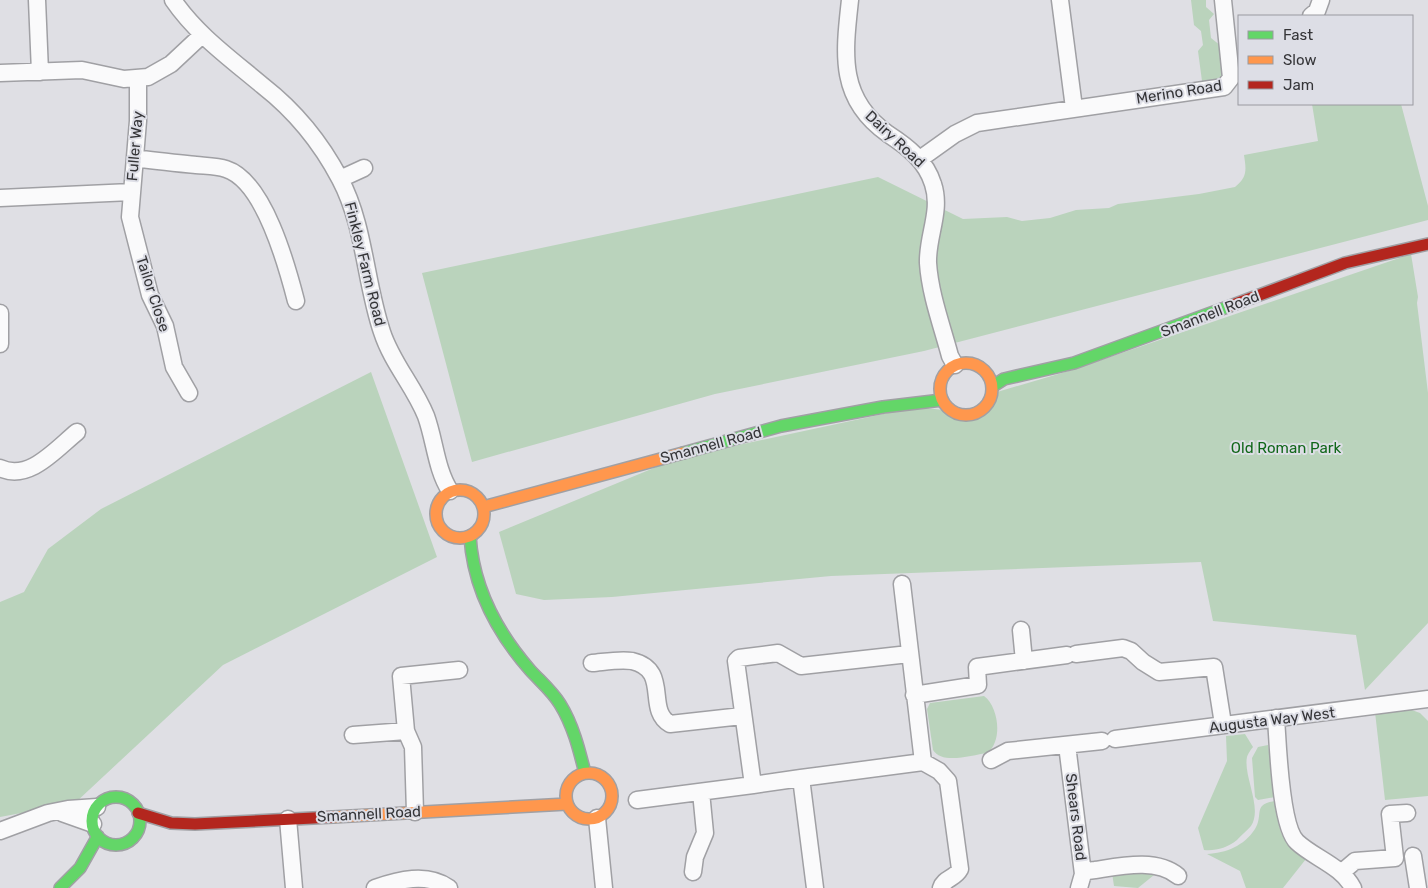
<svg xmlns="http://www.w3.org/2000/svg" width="1428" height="888" viewBox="0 0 1428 888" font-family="Rubik,sans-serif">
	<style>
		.green { fill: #bad3bc }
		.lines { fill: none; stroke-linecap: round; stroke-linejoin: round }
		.street-casing { stroke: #a0a0a4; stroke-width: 19 }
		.fast-casing { stroke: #a0a0a4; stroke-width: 14 }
		.slow-casing { stroke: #a0a0a4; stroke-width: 14 }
		.jam-casing { stroke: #a0a0a4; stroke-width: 14 }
		.street { stroke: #fafafb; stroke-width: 16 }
		.fast { stroke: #63d668; stroke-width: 11 }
		.slow { stroke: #ff974d; stroke-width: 11 }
		.jam { stroke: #b3261e; stroke-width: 11 }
		.labels { text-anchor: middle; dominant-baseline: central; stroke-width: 4; stroke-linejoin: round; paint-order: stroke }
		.street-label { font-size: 15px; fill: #353538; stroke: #dddee6 }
		.park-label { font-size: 15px; fill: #11671a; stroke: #dddee6 }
	</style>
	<rect width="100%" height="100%" fill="#dfdfe4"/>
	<path class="green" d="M 1191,0 L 1206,0 L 1206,7 L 1214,14 L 1209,20 L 1211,38 L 1221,46 L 1223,75 L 1217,83 L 1207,85 L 1206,81 L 1202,81 L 1198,51 L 1203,45 L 1201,31 L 1194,25 Z
		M 1312,104 L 1401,104 L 1428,206 L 1428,220 L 924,351 L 715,394 L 472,462 L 422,273 L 878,177 L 963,219 L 1007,217 L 1022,221 L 1050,218 L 1076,210 L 1109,208 L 1118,204 L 1199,194 L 1235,187 C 1248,177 1246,169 1244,155 L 1318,141 Z
		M 1411,254 L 1418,297 L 1417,303 L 1428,393 L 1428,623 L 1365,690 L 1356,635 L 1213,621 L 1201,562 L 831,576 L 612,597 L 544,600 L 516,594 L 499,532 L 678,458 L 916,407 L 971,413 L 982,410 L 997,392 L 1072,370 Z
		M 371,372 L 437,557 L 223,665 L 75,803 L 0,817 L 0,602 L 24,592 L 48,549 L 101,509 Z
		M 984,696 C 999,707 1003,742 987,753 C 972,755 942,765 933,750 L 927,709 L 930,703 Z
		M 1409,709 L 1420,713 L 1428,721 L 1428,796 L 1385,800 L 1375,712 Z
		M 1245,734 L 1253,747 C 1251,749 1248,754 1247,757 C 1243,776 1263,808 1251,826 C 1247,831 1241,835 1237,840 C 1227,848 1216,851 1204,850 L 1198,828 L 1227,761 L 1226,736 Z
		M 1268,745 L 1275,797 L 1258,800 L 1255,797 L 1252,758 L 1258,747 Z
		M 1275,801 C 1280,834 1279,839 1306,859 L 1283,888 L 1246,888 L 1240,871 L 1207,854 C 1226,853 1244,846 1255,829 C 1264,815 1252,804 1275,801 Z
		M 1143,871 L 1154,875 L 1138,888 L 1114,886 L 1112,873 Z"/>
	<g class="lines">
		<g class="street-casing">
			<path id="street" d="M 37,0 L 40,72
				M 173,0 C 197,35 231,59 263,86 C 295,111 321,143 340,179 C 365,226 365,282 382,332 C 392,363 414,386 426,416 C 435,441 436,469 450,491
				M 850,0 C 844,54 838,99 888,134 C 908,147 926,161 933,184 C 942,211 927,236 928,263 C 930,294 942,326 950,356 L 955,365
				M 1060,0 L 1074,108
				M 1311,16 L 1317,11 L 1321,0
				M 0,73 L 82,70 L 124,79 L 148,77 L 171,64 L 202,35
				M 138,79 L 138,121 L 130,217 L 150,295 L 165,326 L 174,367 L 189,393
				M 135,158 C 155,161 176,163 196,165 C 206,166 217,166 226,169 C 264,181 287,266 296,301
				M 920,159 L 955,134 L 977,123 L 1224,87 L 1231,78 L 1223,0
				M 340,179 L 364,168
				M 0,198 L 131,192
				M 0,313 L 0,344
				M 0,468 C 29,482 56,449 77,432
				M 902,584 L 923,762
				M 1021,630 L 1024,661
				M 1076,654 L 1123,648 L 1131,651 L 1143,662 L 1159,672 L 1214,667 L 1223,724
				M 592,663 C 604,662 620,659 632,661 C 671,670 645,710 670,724 L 742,716
				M 914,695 L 978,685 L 977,667 L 1067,655
				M 1276,718 C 1278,744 1280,826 1297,842 C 1314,858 1342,866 1353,888
				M 353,735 L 406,731
				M 1115,739 L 1428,699
				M 1067,745 L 1083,874 L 1079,888
				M 991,760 L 1008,751 L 1102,741
				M 923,762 L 939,771 L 948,781 L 960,869 C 955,879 944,878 941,888
				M 801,778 L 923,762
				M 637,800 L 753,785
				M 415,812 L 413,747 L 406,731 L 401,676 L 459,670
				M 62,813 L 93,824
				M 597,818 L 604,888
				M 288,819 L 294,888
				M 0,831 L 48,813 L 68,809 L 97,807
				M 1413,856 L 1418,888
				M 693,872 L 695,857 L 705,833 L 701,792
				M 1341,873 L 1355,861 L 1395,858 L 1390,814 L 1407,813
				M 1083,874 L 1087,871 L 1095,870 C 1121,866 1157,858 1178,876
				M 375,888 C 398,880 427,872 449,888
				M 815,888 L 801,778 L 753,785 L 736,661 L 739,658 L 778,653 L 801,666 L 909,654"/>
		</g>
		<g class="fast-casing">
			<path id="fast" d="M 993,386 L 1004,379 L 1074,363 L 1230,306
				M 683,453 L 781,426 L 883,407 L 942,400
				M 470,536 C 473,588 496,631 530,670 C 540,681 552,691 560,704 C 573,725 579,749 585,773
				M92 821a24 24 0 1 1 48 0a24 24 0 1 1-48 0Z
				M 60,888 L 80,868 L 98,836"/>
		</g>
		<g class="slow-casing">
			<path id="slow" d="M940 389a26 26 0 1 1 52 0a26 26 0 1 1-52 0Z
				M436 514a24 24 0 1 1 48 0a24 24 0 1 1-48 0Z
				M 483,507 L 683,453
				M566 796a23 23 0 1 1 46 0a23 23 0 1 1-46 0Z
				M 333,817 L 567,804"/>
		</g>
		<g class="jam-casing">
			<path id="jam" d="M 1230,306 L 1345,263 L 1428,244
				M 138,813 L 171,823 L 195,824 L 333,817"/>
		</g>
		<use href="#street" class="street"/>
		<use href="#fast" class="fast"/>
		<use href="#slow" class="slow"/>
		<use href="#jam" class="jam"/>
	</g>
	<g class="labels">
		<g class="street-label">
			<text transform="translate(1179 92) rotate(-9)">Merino Road</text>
			<text transform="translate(895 139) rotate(43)">Dairy Road</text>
			<text transform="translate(135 146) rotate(-85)">Fuller Way</text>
			<text transform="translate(365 264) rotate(76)">Finkley Farm Road</text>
			<text transform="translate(153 294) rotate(72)">Tailor Close</text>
			<text transform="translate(1210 314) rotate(-21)">Smannell Road</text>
			<text transform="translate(711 445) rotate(-15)">Smannell Road</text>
			<text transform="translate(1272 720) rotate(-7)">Augusta Way West</text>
			<text transform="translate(369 814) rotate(-3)">Smannell Road</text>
			<text transform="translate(1076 817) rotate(83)">Shears Road</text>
		</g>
		<g class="park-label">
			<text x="1286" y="448">Old Roman Park</text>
		</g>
	</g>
	<rect x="1238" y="15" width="175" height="90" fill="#dddee6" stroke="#9a9aa0"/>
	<rect x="1248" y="31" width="25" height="8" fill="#63d668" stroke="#9a9aa0"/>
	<text x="1283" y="40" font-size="15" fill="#353538">Fast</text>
	<rect x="1248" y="56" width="25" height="8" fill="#ff974d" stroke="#9a9aa0"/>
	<text x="1283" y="65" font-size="15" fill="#353538">Slow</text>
	<rect x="1248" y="81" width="25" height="8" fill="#b3261e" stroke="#9a9aa0"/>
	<text x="1283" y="90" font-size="15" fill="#353538">Jam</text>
</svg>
